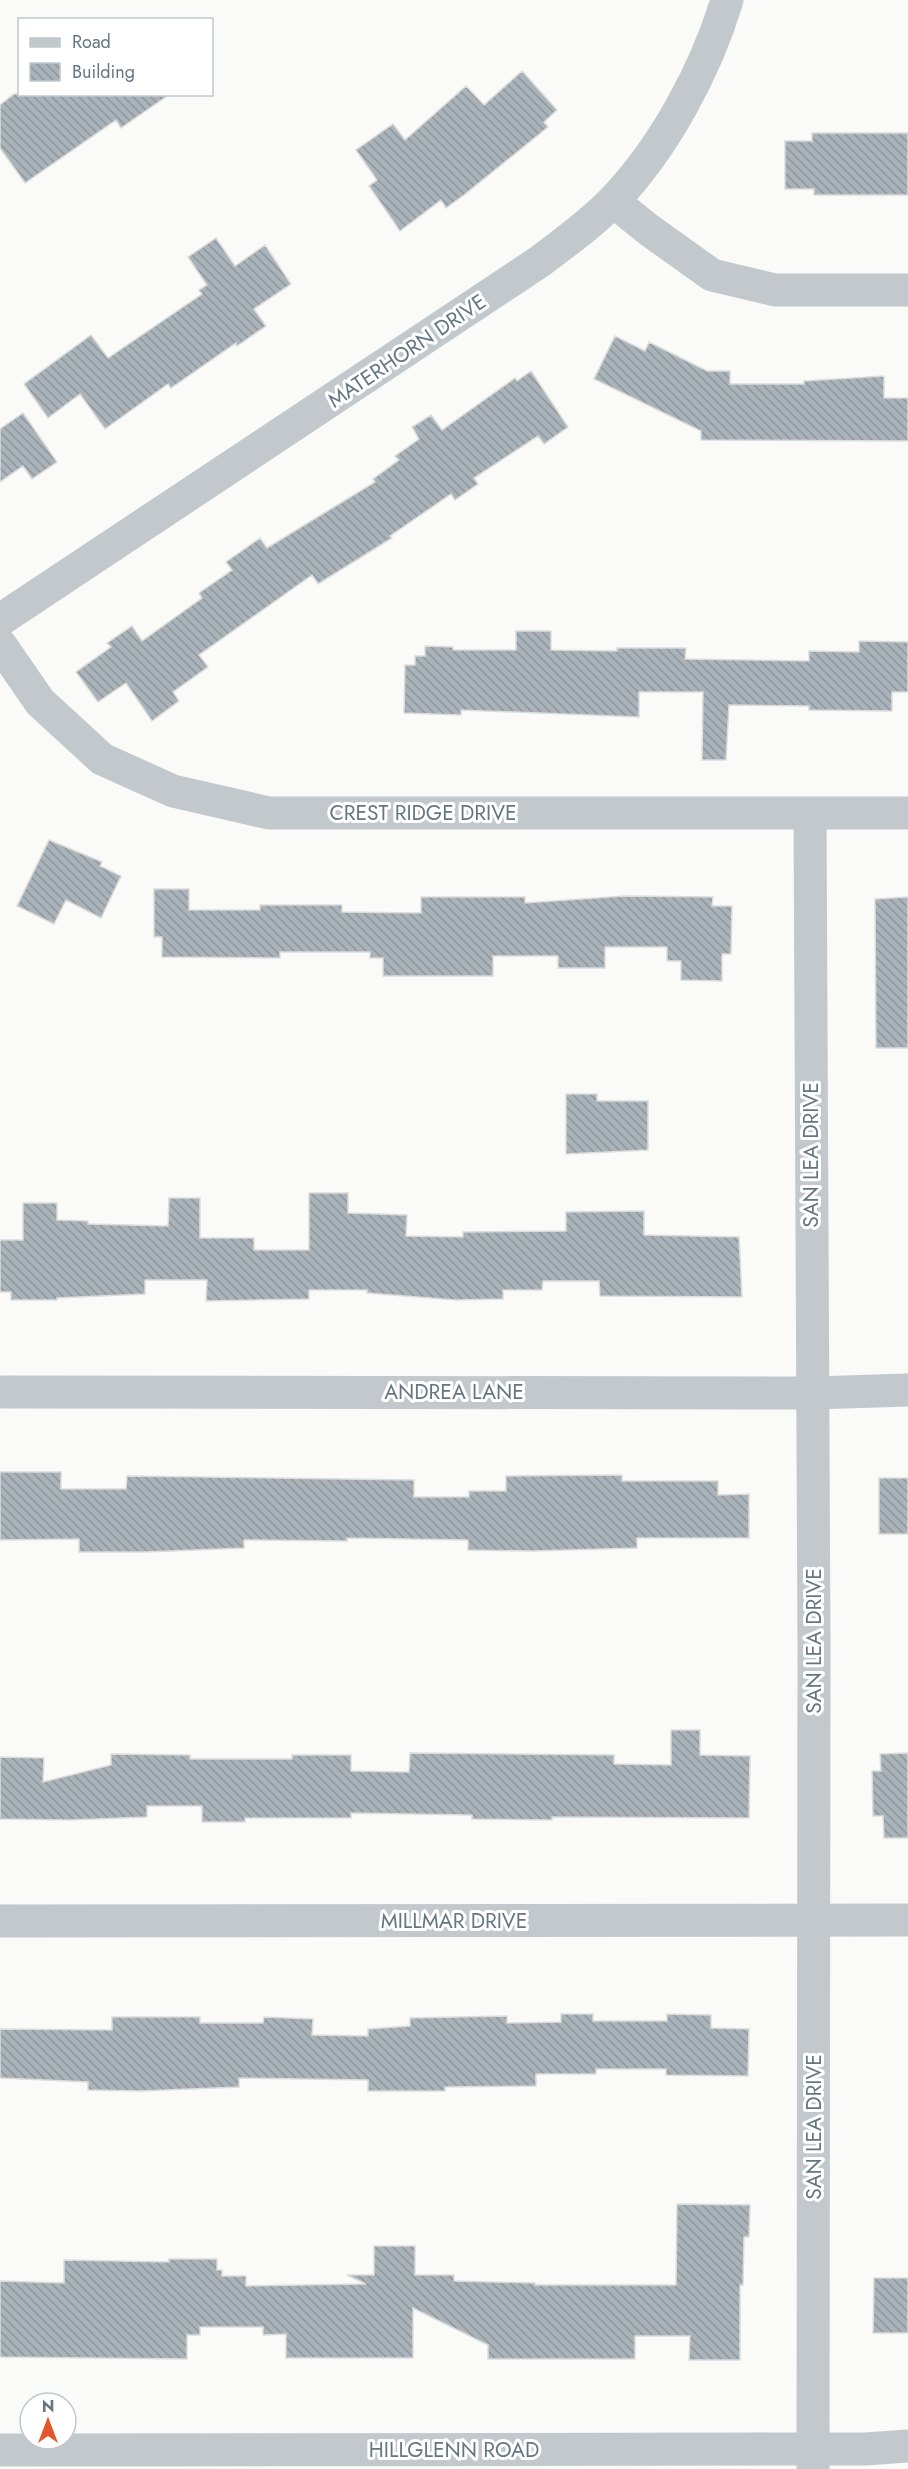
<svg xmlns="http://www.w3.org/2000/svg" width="908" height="2469" viewBox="0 0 908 2469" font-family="Jost,sans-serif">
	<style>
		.building { fill: url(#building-back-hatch); stroke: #dcdcda; stroke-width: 1.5 }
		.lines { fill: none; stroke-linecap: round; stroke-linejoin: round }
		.minor { stroke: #c3c8cc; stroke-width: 33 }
		.tertiary { stroke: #c3c8cc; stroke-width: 33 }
		.labels { text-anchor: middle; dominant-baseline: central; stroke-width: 6; stroke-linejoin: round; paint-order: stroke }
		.street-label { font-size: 21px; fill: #657683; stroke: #fff }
	</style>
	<defs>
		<pattern id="building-back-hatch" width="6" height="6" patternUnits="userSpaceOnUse" patternTransform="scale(1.5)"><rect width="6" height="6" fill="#aab3b9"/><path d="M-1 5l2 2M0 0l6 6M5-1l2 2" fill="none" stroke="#8e969c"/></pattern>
	</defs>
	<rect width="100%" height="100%" fill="#fafaf8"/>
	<path class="building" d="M 522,71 L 557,110 L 544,122 L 548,127 L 464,195 L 446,208 L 441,200 L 400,231 L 369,186 L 377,180 L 356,150 L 393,124 L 405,140 L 466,86 L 484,105 Z
		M 14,94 L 170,94 L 121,128 L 116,120 L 25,183 L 0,148 L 0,105 Z
		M 812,133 L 908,133 L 908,195 L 814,195 L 814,189 L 785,189 L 785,141 L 812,141 Z
		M 216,238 L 235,266 L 265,245 L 291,284 L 254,309 L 266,326 L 237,346 L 236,343 L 171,388 L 168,384 L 105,429 L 80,394 L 48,418 L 24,384 L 91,335 L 108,358 L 202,294 L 199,290 L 207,285 L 188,257 Z
		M 615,336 L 645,351 L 649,342 L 707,371 L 730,371 L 730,384 L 804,384 L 804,381 L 884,376 L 884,398 L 908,398 L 908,441 L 701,440 L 701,431 L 594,379 Z
		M 531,371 L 568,427 L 544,444 L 538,436 L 474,478 L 478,484 L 455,500 L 451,494 L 390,536 L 392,538 L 318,584 L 312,575 L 199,655 L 208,667 L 173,692 L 179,701 L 152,721 L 126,683 L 98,702 L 76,672 L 111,647 L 107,643 L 132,626 L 142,641 L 202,598 L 199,593 L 232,570 L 226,562 L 260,538 L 267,548 L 375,482 L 373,479 L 399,460 L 395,456 L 419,439 L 412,427 L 431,415 L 442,430 L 515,378 L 517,381 Z
		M 23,413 L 57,462 L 32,479 L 23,466 L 0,482 L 0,429 Z
		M 516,631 L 551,631 L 551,650 L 617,651 L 617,648 L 686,648 L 685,659 L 809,661 L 809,651 L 859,652 L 859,641 L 908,642 L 908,692 L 892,692 L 892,711 L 809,710 L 809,706 L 729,705 L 726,760 L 702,760 L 703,692 L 639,692 L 639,717 L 461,710 L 461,715 L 404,713 L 405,665 L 415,665 L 415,656 L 425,656 L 425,646 L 453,647 L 453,650 L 516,650 Z
		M 49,840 L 102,862 L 100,866 L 121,876 L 101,918 L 66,900 L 54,924 L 17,906 Z
		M 154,889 L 189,889 L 189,910 L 260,910 L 260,905 L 342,905 L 342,912 L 421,913 L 421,897 L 525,897 L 525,903 L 625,896 L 713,897 L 712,906 L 732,906 L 731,954 L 722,954 L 722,981 L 681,980 L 681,961 L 667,961 L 667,947 L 605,947 L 605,968 L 558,968 L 558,956 L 493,956 L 493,976 L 383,976 L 383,958 L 370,958 L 370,952 L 280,952 L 280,958 L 162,957 L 162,937 L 154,937 Z
		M 908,897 L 908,1048 L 876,1048 L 875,899 Z
		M 566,1094 L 597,1094 L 597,1101 L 648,1101 L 648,1150 L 566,1154 Z
		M 309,1193 L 348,1193 L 348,1213 L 407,1215 L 406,1236 L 463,1237 L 463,1232 L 566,1231 L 566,1212 L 644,1211 L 644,1235 L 739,1237 L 742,1297 L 600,1296 L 599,1281 L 543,1281 L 542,1290 L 503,1290 L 503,1299 L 456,1300 L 367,1293 L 367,1290 L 309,1290 L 309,1299 L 206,1301 L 207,1280 L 145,1280 L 145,1294 L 57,1298 L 57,1300 L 11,1300 L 11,1292 L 0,1292 L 0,1240 L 23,1240 L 23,1203 L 57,1203 L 57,1220 L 88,1221 L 88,1224 L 168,1226 L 169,1198 L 200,1198 L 200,1238 L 254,1238 L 254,1250 L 309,1250 Z
		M 0,1472 L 61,1472 L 61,1489 L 126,1489 L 127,1476 L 414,1480 L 414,1497 L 469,1497 L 469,1491 L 506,1491 L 506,1476 L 622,1475 L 622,1481 L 718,1481 L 718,1495 L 749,1494 L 749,1538 L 637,1538 L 637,1548 L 532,1551 L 468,1550 L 468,1540 L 347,1538 L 347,1541 L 244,1540 L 244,1548 L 145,1552 L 79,1552 L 79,1539 L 0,1540 Z
		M 879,1478 L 908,1478 L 908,1534 L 879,1534 Z
		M 671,1730 L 700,1730 L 700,1755 L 750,1756 L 749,1818 L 552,1817 L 552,1820 L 472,1819 L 472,1815 L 351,1813 L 351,1818 L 245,1818 L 245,1822 L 202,1822 L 202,1806 L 147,1806 L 147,1817 L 69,1820 L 0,1819 L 0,1757 L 44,1758 L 43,1782 L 111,1765 L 111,1754 L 190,1755 L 190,1759 L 292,1759 L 292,1755 L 351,1755 L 351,1771 L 409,1772 L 410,1753 L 614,1755 L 614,1764 L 671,1765 Z
		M 908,1753 L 908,1838 L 884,1838 L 883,1816 L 873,1816 L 872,1771 L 881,1771 L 880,1754 Z
		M 561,2014 L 593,2014 L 593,2021 L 667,2021 L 667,2014 L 711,2015 L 711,2028 L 749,2029 L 748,2076 L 666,2075 L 666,2069 L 596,2069 L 596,2074 L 536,2074 L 536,2086 L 445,2087 L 445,2091 L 368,2091 L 368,2080 L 239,2078 L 239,2087 L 141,2091 L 88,2090 L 88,2082 L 0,2078 L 0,2029 L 112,2030 L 112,2017 L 200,2017 L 200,2023 L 263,2023 L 264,2017 L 313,2019 L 312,2035 L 368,2036 L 368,2029 L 410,2026 L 410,2018 L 507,2016 L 507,2023 L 561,2022 Z
		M 677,2204 L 750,2205 L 749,2237 L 744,2237 L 743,2285 L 740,2285 L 740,2360 L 689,2360 L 690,2336 L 635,2336 L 635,2359 L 488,2359 L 488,2345 L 413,2308 L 413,2358 L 286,2358 L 286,2334 L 263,2335 L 263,2327 L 200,2327 L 200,2335 L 187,2335 L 187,2359 L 0,2357 L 0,2281 L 64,2283 L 64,2260 L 169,2262 L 169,2259 L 217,2259 L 217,2270 L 222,2270 L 222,2276 L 246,2276 L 246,2286 L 366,2284 L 347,2275 L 374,2275 L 374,2246 L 415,2246 L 415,2275 L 454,2275 L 454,2281 L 535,2283 L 535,2285 L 676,2285 Z
		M 874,2278 L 908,2278 L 908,2333 L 873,2333 Z"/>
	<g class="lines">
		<path class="minor" d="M 613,201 L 649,230 L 712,275 L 775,290 L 908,290
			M 0,620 L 539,262 C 564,243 591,224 613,201 C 664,148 706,70 727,0
			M 0,644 L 40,702 L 102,759 L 173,791 L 269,813 L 908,813
			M 810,813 L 814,1649 L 813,2469
			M 0,1392 L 813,1393 L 908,1390
			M 0,2450 L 866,2449 L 908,2446"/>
		<path class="tertiary" d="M 0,1921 L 908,1920"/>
	</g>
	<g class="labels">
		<g class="street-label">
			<text transform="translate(407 351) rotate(-34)">MATERHORN DRIVE</text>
			<text x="423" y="813">CREST RIDGE DRIVE</text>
			<text transform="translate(811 1155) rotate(-90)">SAN LEA DRIVE</text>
			<text x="454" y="1392">ANDREA LANE</text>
			<text transform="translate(814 1641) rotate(-90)">SAN LEA DRIVE</text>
			<text x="454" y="1921">MILLMAR DRIVE</text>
			<text transform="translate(814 2127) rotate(-90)">SAN LEA DRIVE</text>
			<text x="454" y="2450">HILLGLENN ROAD</text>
		</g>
	</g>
	<rect x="18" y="18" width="195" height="78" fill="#ffffff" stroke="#c1c8cd" stroke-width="1.5"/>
	<rect x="30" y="38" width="30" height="9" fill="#c3c8cc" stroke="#c1c8cd" stroke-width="1.5"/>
	<text x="72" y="48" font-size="18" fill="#657683">Road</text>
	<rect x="30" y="63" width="30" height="18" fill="url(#building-back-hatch)" stroke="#c1c8cd" stroke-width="1.5"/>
	<text x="72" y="78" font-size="18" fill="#657683">Building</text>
	<g transform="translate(48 2421)"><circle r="28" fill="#ffffff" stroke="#c1c8cd" stroke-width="1.5"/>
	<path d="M0-4.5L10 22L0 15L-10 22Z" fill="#e4572e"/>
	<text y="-9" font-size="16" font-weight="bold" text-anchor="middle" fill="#657683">N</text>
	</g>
</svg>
